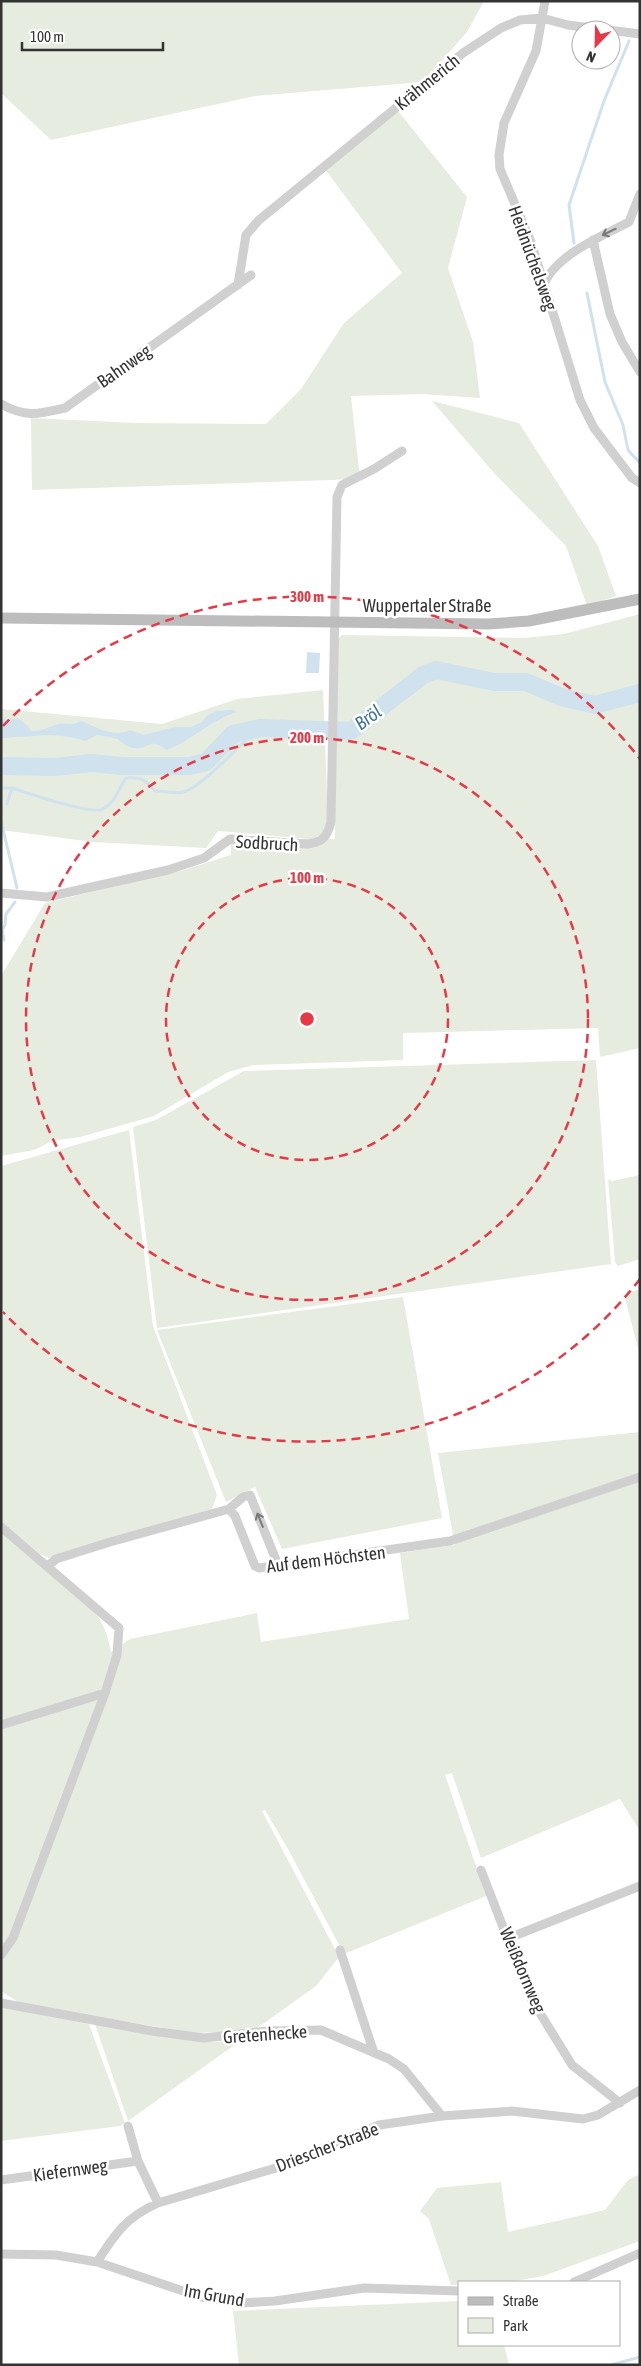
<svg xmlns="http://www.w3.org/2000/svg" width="641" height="2366" viewBox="0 0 641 2366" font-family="'Asap Condensed',sans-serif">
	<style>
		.green { fill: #e6ecdf }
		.water { fill: #cfe2ee }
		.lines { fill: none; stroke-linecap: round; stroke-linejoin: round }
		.stream { stroke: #cfe2ee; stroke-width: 3 }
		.river { stroke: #cfe2ee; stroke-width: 18 }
		.minor { stroke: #d0d0d0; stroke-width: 9 }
		.secondary { stroke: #bdbdbd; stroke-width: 11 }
		.oneway { stroke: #7a7a7a }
		.ring { fill: none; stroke: #e63946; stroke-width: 2.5; stroke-dasharray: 9 6 }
		.labels { text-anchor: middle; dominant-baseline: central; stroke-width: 5; stroke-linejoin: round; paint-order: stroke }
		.street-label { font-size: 18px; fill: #333; stroke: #fff }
		.water-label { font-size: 19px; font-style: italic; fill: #3f7597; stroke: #fff }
		.centre { fill: #e63946; stroke: #fff; stroke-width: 2.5 }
		.ring-label { font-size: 15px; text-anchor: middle; font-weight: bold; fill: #e63946; stroke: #fff; stroke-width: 5; stroke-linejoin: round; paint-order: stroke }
	</style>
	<rect width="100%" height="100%" fill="#fff"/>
	<path class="green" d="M 1,1 L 484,1 L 467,32 L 423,82 L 255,96 L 51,140 L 1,93 Z
		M 398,111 L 467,197 L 448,268 L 473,342 L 480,398 L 422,394 L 351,396 L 360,479 L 32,490 L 31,418 L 136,423 L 266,424 L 301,389 L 344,323 L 402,273 L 325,169 Z
		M 432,401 L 519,423 L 598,546 L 616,596 L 587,606 L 566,546 L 495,474 Z
		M 640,614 L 640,1048 L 600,1057 L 598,1028 L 403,1033 L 403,1060 L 253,1065 L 228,1072 L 154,1116 L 80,1137 L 52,1141 L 34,1150 L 1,1156 L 1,976 L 45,903 L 184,870 L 231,855 L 230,839 L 309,839 L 218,831 L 206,848 L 93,842 L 1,830 L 1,709 L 162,724 L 237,699 L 323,690 L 328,823 L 319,839 L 335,839 L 338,639 L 342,635 L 523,638 L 564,634 Z
		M 596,1060 L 611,1264 L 157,1328 L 133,1127 L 156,1120 L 244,1071 Z
		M 129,1130 L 153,1326 L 217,1495 L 212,1509 L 49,1558 L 40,1554 L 1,1522 L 1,1166 Z
		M 640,1175 L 640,1259 L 618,1266 L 615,1262 L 608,1179 L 612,1181 Z
		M 640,1289 L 640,1356 L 624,1294 Z
		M 403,1297 L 442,1518 L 282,1549 L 255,1487 L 226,1502 L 157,1330 Z
		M 640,1432 L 640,1831 L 620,1799 L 481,1858 L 452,1773 L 445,1775 L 486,1896 L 344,1954 L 288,1849 L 265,1810 L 262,1811 L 339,1957 L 316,1986 L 253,2031 L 194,2033 L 21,2004 L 1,1991 L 1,1532 L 91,1608 C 103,1621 108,1635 111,1652 L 130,1639 L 257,1613 L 261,1642 L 409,1619 L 400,1553 L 455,1545 L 438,1453 Z
		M 1,2006 L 89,2024 L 125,2123 L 120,2126 L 1,2141 Z
		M 95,2024 L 205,2042 L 240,2041 L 128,2121 Z
		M 640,2174 L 640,2241 L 543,2276 L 509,2282 L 460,2282 L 460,2285 L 451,2285 L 429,2219 L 420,2211 L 437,2188 L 501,2182 L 508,2232 L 605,2210 L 628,2180 Z
		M 460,2301 L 460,2345 L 504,2345 L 509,2365 L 239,2365 L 233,2311 Z"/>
	<path class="water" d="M 307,652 L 320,653 L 319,673 L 306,673 Z
		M 232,710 L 237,712 C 211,720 192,740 167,750 C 147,736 151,750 134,748 C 126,747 124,743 117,739 C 111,737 103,736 97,735 L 85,741 C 54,731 33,737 1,738 L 1,720 L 18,718 L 28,726 L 31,731 C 45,731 47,727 58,724 C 68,723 71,726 81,721 C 97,727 112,738 130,730 L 144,735 L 175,727 L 191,727 L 202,722 L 208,715 L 216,711 Z"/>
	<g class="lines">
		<path class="stream" d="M 574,243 L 569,205 L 604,101 L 629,41
			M 587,293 L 605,382 L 623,425 L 628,450 L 640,463
			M 1,788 L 12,788
			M 7,804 L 12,788 C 27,793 93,815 103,809 C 116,802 118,789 126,778 C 141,777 145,779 155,791 C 164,791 175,794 183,792 C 202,787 241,744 257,729
			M 1,821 L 17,888
			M 4,940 L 2,930 L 5,925 L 6,914 L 15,902
			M 611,2365 L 640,2357"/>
		<path class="river" d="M 1,766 L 56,767 L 91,763 L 123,766 L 190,766 L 206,762 L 233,734 L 260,728 L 351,731 L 423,675 L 436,670 L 494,682 L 526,682 L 561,697 L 595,705 L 640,693"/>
		<path class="minor" d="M 545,1 L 536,51 L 504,123 L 499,155 L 500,169 L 531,242 L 580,400 L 594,428 L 632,478 L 640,483
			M 593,240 L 610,314 L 622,342 L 640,372
			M 544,284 C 556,255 602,236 629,222 L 640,194
			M 238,285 L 246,235 L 259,220 L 463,53 L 501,28 L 520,20 L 542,18 L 568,25 L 640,34
			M 1,404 C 25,418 39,414 65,408 L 251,275
			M 1,893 L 47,897 L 168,870 L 204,858 L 230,839 L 308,844 C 323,842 327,837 331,822 L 337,497 L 342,485 L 374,469 L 402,451
			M 229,1509 L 235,1516 L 255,1566 L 259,1568 L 450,1541 L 640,1477
			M 1,1527 L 119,1628 L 117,1655 L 105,1693 L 13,1938 L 1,1955
			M 48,1566 L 56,1559 L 110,1542 L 229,1509 L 243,1497 L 250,1495 L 278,1565
			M 1,1725 L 105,1693
			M 481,1870 L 530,1997 L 572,2065 L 620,2103
			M 509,1938 L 640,1886
			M 340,1950 L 374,2053
			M 1,2003 L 152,2031 L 204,2038 L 267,2031 L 321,2030 L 389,2059 L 404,2069 L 442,2116
			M 128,2126 L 138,2161 L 158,2203
			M 1,2180 L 138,2161
			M 1,2254 L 56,2255 L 97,2262 L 201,2297 L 241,2303 L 275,2301 L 364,2288 L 460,2291
			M 97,2262 C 115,2234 126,2217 158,2203 L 279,2167 L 379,2125 L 442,2116 L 512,2111 L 583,2119 L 598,2115 L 640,2090
			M 574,2282 L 640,2253"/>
		<path class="secondary" d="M 1,618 L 488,624 L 529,621 L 640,599"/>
	</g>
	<defs><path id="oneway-shaft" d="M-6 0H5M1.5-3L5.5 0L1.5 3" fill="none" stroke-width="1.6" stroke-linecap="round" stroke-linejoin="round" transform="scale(1.25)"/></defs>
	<g class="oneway">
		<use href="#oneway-shaft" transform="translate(609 232) rotate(154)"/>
		<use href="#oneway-shaft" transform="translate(260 1520) rotate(-112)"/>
	</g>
	<g class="ring">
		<circle cx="307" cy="1019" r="141"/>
		<circle cx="307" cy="1019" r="281"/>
		<path d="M640 1279A422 422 0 0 1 3 1312M3 726A422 422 0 0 1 640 759"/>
	</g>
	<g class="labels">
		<g class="street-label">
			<text transform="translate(427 82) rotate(-39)">Krähmerich</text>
			<text transform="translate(533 258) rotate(70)">Heidnüchelsweg</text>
			<text transform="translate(124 366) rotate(-35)">Bahnweg</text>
			<text x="427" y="605">Wuppertaler Straße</text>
			<text transform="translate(267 843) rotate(3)">Sodbruch</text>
			<text transform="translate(326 1559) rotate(-7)">Auf dem Höchsten</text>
			<text transform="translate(523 1970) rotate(67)">Weißdornweg</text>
			<text transform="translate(265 2034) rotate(-4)">Gretenhecke</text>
			<text transform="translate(327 2147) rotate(-21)">Driescher Straße</text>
			<text transform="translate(70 2170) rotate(-8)">Kiefernweg</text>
			<text transform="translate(214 2295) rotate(10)">Im Grund</text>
		</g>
		<g class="water-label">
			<text transform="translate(368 717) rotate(-36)">Bröl</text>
		</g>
	</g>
	<circle cx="307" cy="1019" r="8" class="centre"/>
	<g class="ring-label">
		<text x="307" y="602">300 m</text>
		<text x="307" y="743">200 m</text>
		<text x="307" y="883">100 m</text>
	</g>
	<rect width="641" height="2366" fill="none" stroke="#333333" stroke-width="5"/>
	<rect x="458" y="2281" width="162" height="65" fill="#ffffff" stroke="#adadad"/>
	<rect x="468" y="2297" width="25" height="8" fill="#bdbdbd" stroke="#adadad"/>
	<text x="503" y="2306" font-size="15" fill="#333333">Straße</text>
	<rect x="468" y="2318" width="25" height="15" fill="#e6ecdf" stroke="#adadad"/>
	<text x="503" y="2331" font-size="15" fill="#333333">Park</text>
	<g transform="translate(596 45) rotate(203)"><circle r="24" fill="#ffffff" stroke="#adadad"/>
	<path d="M0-4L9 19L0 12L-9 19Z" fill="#e63946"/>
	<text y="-8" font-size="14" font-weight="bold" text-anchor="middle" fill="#333333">N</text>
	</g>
	<path d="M22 42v8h141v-8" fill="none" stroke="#333333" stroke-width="2.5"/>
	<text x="30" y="42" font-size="15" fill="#333333" stroke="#ffffff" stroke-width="4" paint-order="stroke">100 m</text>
</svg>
